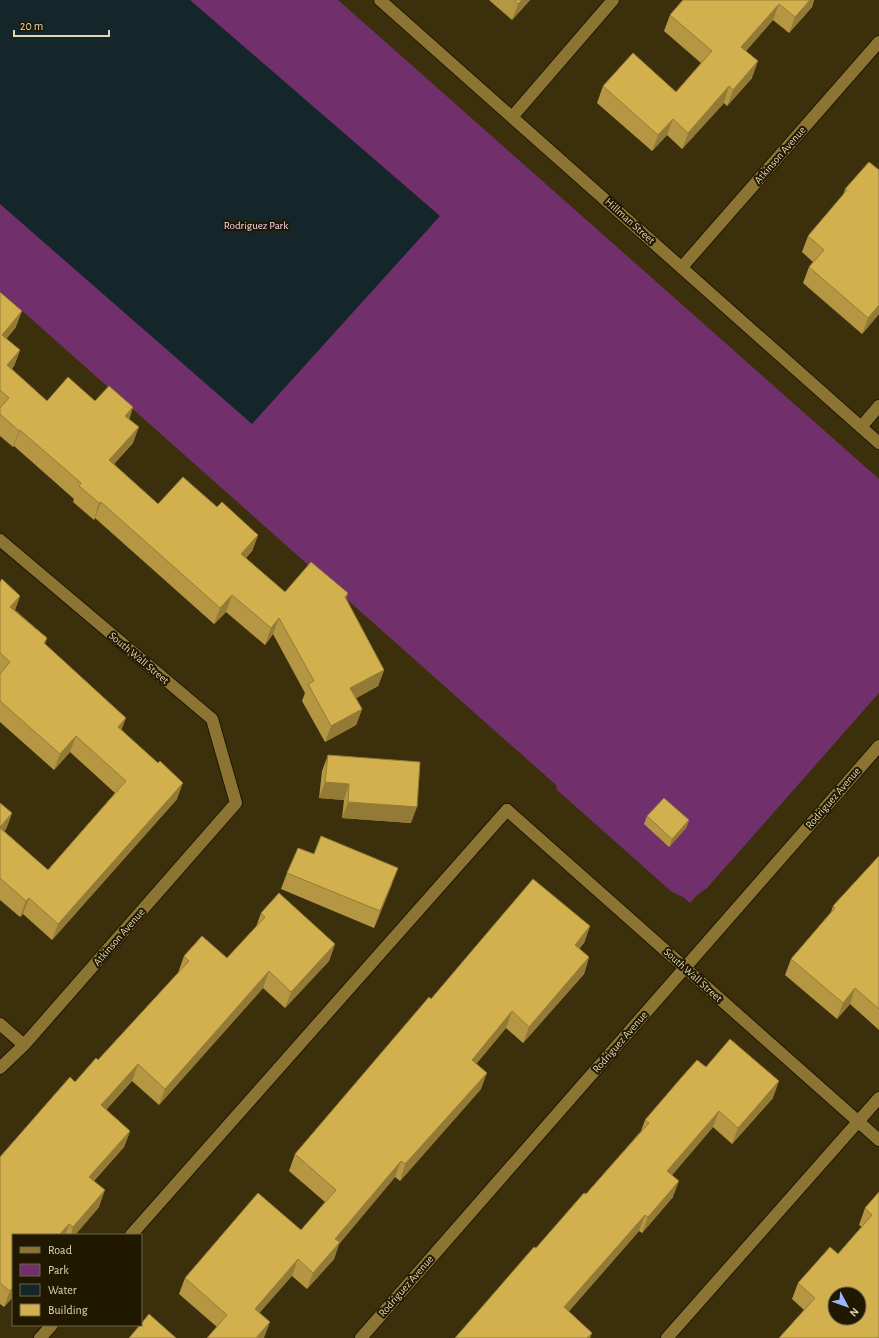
<svg xmlns="http://www.w3.org/2000/svg" width="879" height="1338" viewBox="0 0 879 1338" font-family="'Alegreya Sans',sans-serif">
	<style>
		.green { fill: #71306c }
		.water { fill: #142629 }
		.lines { fill: none; stroke-linecap: round; stroke-linejoin: round }
		.lane-casing { stroke: #201804; stroke-width: 14 }
		.street-casing { stroke: #201804; stroke-width: 14 }
		.lane { stroke: #8c7533; stroke-width: 12 }
		.street { stroke: #8c7533; stroke-width: 12 }
		.wall { fill: #b59743 }
		.shaded-wall { fill: #937b37 }
		.building { fill: #d2b04e; stroke: #937b37; fill-rule: evenodd }
		.labels { text-anchor: middle; dominant-baseline: central; stroke-width: 4; stroke-linejoin: round; paint-order: stroke }
		.street-label { font-size: 11px; fill: #e2d6b6; stroke: #211800 }
		.park-label { font-size: 11px; fill: #f9d2f4; stroke: #211800 }
	</style>
	<rect width="100%" height="100%" fill="#3c300c"/>
	<path class="green" d="M 0,0 L 338,0 L 879,479 L 879,693 L 707,888 L 696,896 L 690,903 L 683,897 L 672,892 L 557,790 L 556,785 L 0,291 Z"/>
	<path class="water" d="M 0,0 L 190,0 L 440,216 L 252,424 L 0,204 Z"/>
	<g class="lines">
		<g class="lane-casing">
			<path id="lane" d="M 512,117 L 613,0
				M 861,427 L 879,406
				M 131,1235 L 507,810
				M 40,1338 L 52,1325
				M 667,1338 L 879,1098"/>
		</g>
		<g class="street-casing">
			<path id="street" d="M 380,0 L 879,443
				M 682,267 L 879,42
				M 0,540 L 212,719 L 236,803 L 24,1045 L 0,1068
				M 507,810 L 879,1140
				M 0,1024 L 24,1045
				M 361,1338 L 879,746"/>
		</g>
		<use href="#lane" class="lane"/>
		<use href="#street" class="street"/>
	</g>
	<path class="wall" d="M 489,0 L 530,0 L 512,20 Z
		M 683,0 L 814,0 L 812,7 L 789,33 L 773,20 L 746,51 L 752,78 L 727,106 L 724,103 L 682,149 L 667,135 L 652,151 L 597,103 L 603,86 L 676,92 L 701,63 L 664,31 L 670,15 Z
		M 879,170 L 879,314 L 862,334 L 803,283 L 809,267 L 813,262 L 802,252 L 808,236 L 843,195 L 845,189 Z
		M 0,292 L 16,327 L 6,339 L 20,350 L 14,366 L 12,369 L 47,401 L 95,401 L 133,407 L 129,419 L 133,443 L 114,464 L 158,504 L 217,507 L 258,535 L 252,551 L 246,558 L 285,592 L 348,593 L 346,598 L 384,670 L 378,686 L 356,698 L 362,709 L 356,725 L 325,742 L 302,701 L 305,693 L 273,634 L 265,645 L 226,612 L 214,624 L 95,518 L 94,520 L 73,502 L 74,499 L 14,446 L 13,447 L 0,436 Z
		M 0,582 L 20,596 L 15,610 L 47,638 L 45,644 L 122,730 L 177,799 L 52,940 L 23,914 L 20,917 L 0,900 L 0,803 L 12,813 L 6,829 L 4,831 L 48,870 L 115,793 L 70,752 L 54,770 L 0,722 Z
		M 328,755 L 411,823 L 342,818 L 344,800 L 319,798 L 322,771 Z
		M 647,816 L 689,820 L 686,828 L 669,847 L 644,824 Z
		M 314,854 L 392,884 L 374,928 L 281,889 L 287,873 Z
		M 879,856 L 879,1030 L 850,1004 L 837,1019 L 785,975 L 791,959 L 831,912 L 833,906 Z
		M 261,913 L 335,944 L 329,961 L 285,1008 L 263,988 L 159,1105 L 132,1081 L 106,1110 L 130,1131 L 124,1147 L 94,1181 L 99,1207 L 75,1235 L 13,1235 L 13,1297 L 4,1307 L 0,1304 L 0,1157 L 75,1082 L 98,1060 L 178,973 L 184,956 L 227,958 L 256,927 Z
		M 590,926 L 584,943 L 579,948 L 589,957 L 584,974 L 523,1043 L 506,1028 L 476,1064 L 481,1089 L 400,1181 L 395,1177 L 339,1244 L 334,1259 L 307,1289 L 292,1276 L 217,1327 L 179,1294 L 185,1278 L 301,1230 L 325,1202 L 289,1171 L 295,1154 L 431,999 Z
		M 706,1067 L 773,1098 L 732,1144 L 713,1127 L 672,1175 L 673,1197 L 642,1233 L 639,1231 L 568,1312 L 592,1333 L 590,1338 L 455,1338 L 586,1194 L 641,1131 L 645,1120 Z
		M 879,1192 L 879,1338 L 804,1310 L 792,1299 L 798,1283 L 838,1254 L 862,1227 L 859,1225 L 865,1208 Z"/>
	<path class="shaded-wall" d="M 522,0 L 530,0 L 512,20 L 518,4 Z
		M 810,0 L 814,0 L 812,7 L 789,33 L 795,17 Z
		M 779,4 L 773,20 L 735,63 L 741,47 Z
		M 758,61 L 752,78 L 727,106 L 733,90 Z
		M 729,86 L 724,103 L 682,149 L 688,133 Z
		M 673,119 L 667,135 L 652,151 L 658,135 Z
		M 879,305 L 879,314 L 862,334 L 868,318 Z
		M 22,311 L 16,327 L 0,347 L 2,335 Z
		M 20,350 L 14,366 L 1,381 L 7,365 Z
		M 133,407 L 128,424 L 125,416 Z
		M 139,427 L 133,443 L 103,476 L 109,460 Z
		M 20,430 L 14,446 L 13,447 L 19,431 Z
		M 101,502 L 95,518 L 94,520 L 99,503 Z
		M 258,535 L 252,551 L 235,570 L 241,554 Z
		M 232,595 L 226,612 L 214,624 L 220,608 Z
		M 20,596 L 14,612 L 10,607 Z
		M 279,618 L 273,634 L 265,645 L 271,628 Z
		M 384,670 L 378,686 L 344,705 L 350,688 Z
		M 362,709 L 356,725 L 325,742 L 331,726 Z
		M 126,718 L 120,734 L 118,727 Z
		M 76,736 L 70,752 L 54,770 L 60,754 Z
		M 325,782 L 349,784 L 344,800 L 319,798 Z
		M 183,783 L 177,799 L 52,940 L 58,924 Z
		M 348,802 L 417,807 L 411,823 L 342,818 Z
		M 12,813 L 6,829 L 0,836 L 0,827 Z
		M 689,820 L 686,828 L 669,847 L 672,839 Z
		M 398,868 L 392,884 L 374,928 L 380,911 Z
		M 29,898 L 23,914 L 20,917 L 26,901 Z
		M 590,926 L 584,943 L 569,961 L 575,945 Z
		M 335,944 L 329,961 L 285,1008 L 291,992 Z
		M 589,957 L 584,974 L 523,1043 L 529,1027 Z
		M 269,971 L 263,988 L 159,1105 L 165,1089 Z
		M 855,988 L 850,1004 L 837,1019 L 843,1003 Z
		M 512,1011 L 506,1028 L 466,1076 L 472,1060 Z
		M 138,1064 L 132,1081 L 95,1122 L 101,1105 Z
		M 487,1073 L 481,1089 L 400,1181 L 405,1164 Z
		M 779,1081 L 773,1098 L 732,1144 L 738,1128 Z
		M 719,1111 L 713,1127 L 662,1187 L 667,1171 Z
		M 130,1131 L 124,1147 L 83,1193 L 89,1177 Z
		M 401,1161 L 395,1177 L 339,1244 L 334,1259 L 307,1289 L 313,1273 L 335,1239 Z
		M 679,1181 L 673,1197 L 642,1233 L 648,1217 Z
		M 105,1190 L 99,1207 L 75,1235 L 71,1235 L 73,1227 Z
		M 645,1215 L 639,1231 L 558,1324 L 564,1307 Z
		M 69,1224 L 65,1235 L 59,1235 Z
		M 298,1259 L 292,1276 L 249,1325 L 255,1309 Z
		M 13,1287 L 13,1297 L 4,1307 L 10,1291 Z
		M 270,1322 L 264,1338 L 256,1338 Z
		M 592,1333 L 590,1338 L 587,1338 Z"/>
	<path class="building" d="M 514,0 L 522,0 L 518,4 Z
		M 683,0 L 810,0 L 795,17 L 779,4 L 741,47 L 758,61 L 733,90 L 729,86 L 688,133 L 673,119 L 658,135 L 603,86 L 633,53 L 676,92 L 712,51 L 670,15 Z
		M 869,162 L 879,170 L 879,305 L 868,318 L 809,267 L 824,250 L 808,236 L 847,190 L 845,189 Z
		M 0,292 L 22,311 L 2,335 L 20,350 L 7,365 L 47,401 L 68,377 L 95,401 L 109,386 L 133,407 L 125,416 L 139,427 L 109,460 L 158,504 L 183,477 L 217,507 L 222,502 L 258,535 L 241,554 L 285,592 L 311,562 L 348,593 L 345,597 L 384,670 L 350,688 L 362,709 L 331,726 L 308,684 L 314,681 L 279,618 L 271,628 L 232,595 L 220,608 L 101,502 L 99,503 L 79,486 L 81,483 L 20,430 L 19,431 L 0,414 L 0,408 L 9,398 L 0,390 Z
		M 2,579 L 20,596 L 10,607 L 47,638 L 44,643 L 126,718 L 118,727 L 158,763 L 160,761 L 183,783 L 58,924 L 29,898 L 26,901 L 0,878 L 0,828 L 48,870 L 126,781 L 76,736 L 60,754 L 0,701 L 0,674 L 10,662 L 0,653 L 0,582 Z
		M 328,755 L 420,762 L 417,807 L 348,802 L 349,784 L 325,782 Z
		M 664,798 L 689,820 L 672,839 L 647,816 Z
		M 0,803 L 12,813 L 0,827 Z
		M 321,836 L 398,868 L 380,911 L 287,873 L 298,848 L 314,854 Z
		M 879,856 L 879,1009 L 855,988 L 843,1003 L 791,959 L 835,908 L 833,906 Z
		M 533,879 L 590,926 L 575,945 L 589,957 L 529,1027 L 512,1011 L 472,1060 L 487,1073 L 405,1164 L 401,1161 L 335,1239 L 340,1242 L 313,1273 L 298,1259 L 255,1309 L 270,1322 L 256,1338 L 207,1338 L 227,1315 L 185,1278 L 258,1193 L 301,1230 L 336,1190 L 295,1154 L 429,997 L 431,999 Z
		M 279,893 L 335,944 L 291,992 L 269,971 L 165,1089 L 138,1064 L 101,1105 L 130,1131 L 89,1177 L 105,1190 L 73,1227 L 69,1224 L 59,1235 L 13,1235 L 13,1287 L 10,1291 L 0,1283 L 0,1157 L 70,1077 L 75,1082 L 96,1058 L 98,1060 L 189,961 L 184,956 L 202,936 L 227,958 L 265,917 L 261,913 Z
		M 730,1039 L 779,1081 L 738,1128 L 719,1111 L 667,1171 L 679,1181 L 648,1217 L 645,1215 L 564,1307 L 592,1333 L 587,1338 L 455,1338 L 534,1247 L 536,1248 L 584,1193 L 586,1194 L 649,1123 L 645,1120 L 681,1078 L 697,1060 L 706,1067 Z
		M 879,1192 L 879,1338 L 779,1338 L 815,1298 L 798,1283 L 830,1247 L 838,1254 L 872,1215 L 865,1208 ZM 835,1294 L 859,1294 L 859,1318 L 835,1318 Z
		M 149,1314 L 176,1338 L 129,1338 L 140,1325 L 141,1325 L 141,1324 Z"/>
	<g class="labels">
		<g class="street-label">
			<text transform="translate(780 155) rotate(-49)">Atkinson Avenue</text>
			<text transform="translate(630 221) rotate(42)">Hillman Street</text>
			<text transform="translate(139 658) rotate(40)">South Wall Street</text>
			<text transform="translate(833 798) rotate(-49)">Rodriguez Avenue</text>
			<text transform="translate(119 937) rotate(-49)">Atkinson Avenue</text>
			<text transform="translate(693 975) rotate(42)">South Wall Street</text>
			<text transform="translate(620 1042) rotate(-49)">Rodriguez Avenue</text>
			<text transform="translate(406 1286) rotate(-49)">Rodriguez Avenue</text>
		</g>
		<g class="park-label">
			<text x="256" y="225">Rodriguez Park</text>
		</g>
	</g>
	<rect x="12" y="1234" width="130" height="92" fill="#211800" stroke="#6e6449"/>
	<rect x="20" y="1247" width="20" height="6" fill="#8c7533" stroke="#6e6449"/>
	<text x="48" y="1254" font-size="12" fill="#e2d6b6">Road</text>
	<rect x="20" y="1264" width="20" height="12" fill="#71306c" stroke="#6e6449"/>
	<text x="48" y="1274" font-size="12" fill="#e2d6b6">Park</text>
	<rect x="20" y="1284" width="20" height="12" fill="#142629" stroke="#6e6449"/>
	<text x="48" y="1294" font-size="12" fill="#e2d6b6">Water</text>
	<rect x="20" y="1304" width="20" height="12" fill="#d2b04e" stroke="#6e6449"/>
	<text x="48" y="1314" font-size="12" fill="#e2d6b6">Building</text>
	<g transform="translate(847 1306) rotate(131)"><circle r="19" fill="#211800" stroke="#6e6449"/>
	<path d="M0-3L7 15L0 10L-7 15Z" fill="#9db4fd"/>
	<text y="-6" font-size="11" font-weight="bold" text-anchor="middle" fill="#e2d6b6">N</text>
	</g>
	<path d="M14 30v6h95v-6" fill="none" stroke="#e2d6b6" stroke-width="2"/>
	<text x="20" y="30" font-size="12" fill="#e2d6b6" stroke="#211800" stroke-width="3" paint-order="stroke">20 m</text>
</svg>
